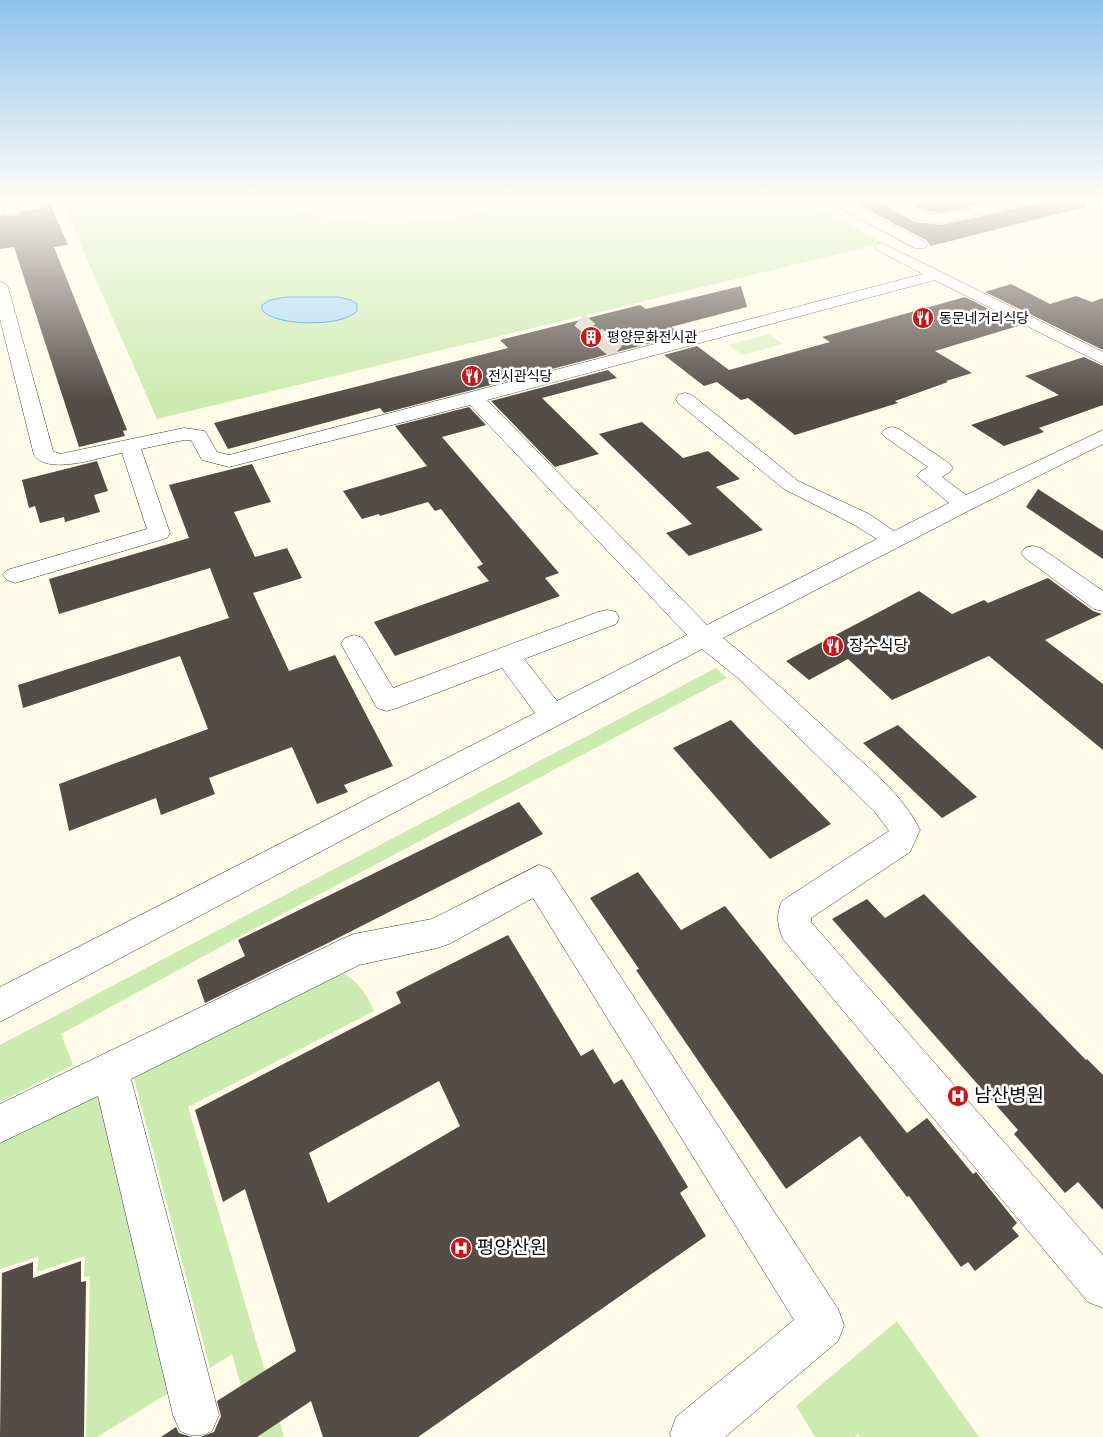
<svg xmlns="http://www.w3.org/2000/svg" width="1103" height="1437" viewBox="0 0 1103 1437" font-family="Spectral,'Noto Sans KR',serif">
	<style>
		.green { fill: #ccebb0 }
		.pitch { fill: #dff2c2 }
		.plaza { fill: #eee9d8 }
		.water { fill: #a9d8fa; stroke: #2b8bd6 }
		.building { fill: #544c46; fill-rule: evenodd }
		.lines { fill: none; stroke-linecap: round; stroke-linejoin: round }
		.minor-tunnel-far1 { stroke: #dad7c7; stroke-width: 15; stroke-dasharray: 15 8; stroke-linecap: butt }
		.minor-tunnel { stroke: #dad7c7; stroke-width: 19; stroke-dasharray: 19 10; stroke-linecap: butt }
		.minor-casing { stroke: #3d3d3d; stroke-width: 1 }
		.minor { fill: #fff; fill-rule: evenodd }
		.labels { text-anchor: middle; dominant-baseline: central; stroke-width: 5; stroke-linejoin: round; paint-order: stroke }
		.far-poi-label { font-size: 14px; fill: #0a0a0a; stroke: #fff; text-anchor: start }
		.poi-label { font-size: 16px; fill: #0a0a0a; stroke: #fff; text-anchor: start }
		.near-poi-label { font-size: 19px; fill: #0a0a0a; stroke: #fff; text-anchor: start }
	</style>
	<rect width="100%" height="100%" fill="#fffbe8"/>
	<path class="green" d="M 60,198 L 799,198 L 884,243 L 157,419 Z
		M 716,668 L 727,678 L 237,938 L 61,1034 L 73,1065 L 0,1102 L 0,1045 Z
		M 342,973 C 359,982 366,993 374,1011 L 188,1107 L 284,1437 L 255,1437 L 232,1354 L 210,1368 L 132,1071 Z
		M 103,1086 L 175,1389 L 97,1437 L 86,1437 L 90,1276 L 84,1277 L 85,1256 L 37,1272 L 38,1257 L 0,1269 L 0,1137 Z
		M 897,1321 L 979,1437 L 860,1437 L 858,1434 L 855,1437 L 815,1437 L 796,1406 Z"/>
	<path class="pitch" d="M 769,334 L 783,344 L 743,355 L 728,345 Z"/>
	<path class="plaza" d="M 275,198 L 416,198 L 386,199 L 383,206 L 433,204 L 457,198 L 515,198 L 490,209 L 458,217 L 422,222 L 384,224 L 348,221 L 316,216 L 290,207 Z"/>
	<path class="water" d="M 286,297 L 339,297 L 351,300 L 357,304 L 357,311 C 344,327 275,327 262,310 L 262,305 L 270,300 Z"/>
	<path class="building" d="M 844,198 L 873,198 L 915,222 L 941,225 L 1039,203 L 1043,198 L 1085,198 L 1086,207 L 931,246 L 926,240 Z
		M 898,198 L 1005,198 L 941,213 L 925,211 Z
		M 51,206 L 68,245 L 54,247 L 127,430 L 123,431 L 125,436 L 79,447 L 14,247 L 0,249 L 0,215 L 16,216 L 20,212 Z
		M 1011,284 L 1050,304 L 1076,296 L 1092,302 L 1103,298 L 1103,350 L 985,292 Z
		M 741,286 L 747,307 L 671,327 L 682,335 L 384,413 L 380,408 L 228,449 L 214,423 L 508,348 L 500,340 L 640,305 L 646,309 Z
		M 965,297 L 1021,325 L 935,351 L 972,373 L 946,381 L 948,382 L 895,401 L 898,403 L 795,435 L 748,398 L 741,400 L 717,382 L 704,386 L 664,355 L 697,346 L 729,370 L 830,342 L 822,337 Z
		M 1084,357 L 1103,366 L 1103,405 L 1039,428 L 1044,432 L 1004,446 L 971,425 L 1059,395 L 1025,376 Z
		M 608,370 L 617,378 L 542,398 L 599,454 L 555,467 L 491,401 Z
		M 469,407 L 486,425 L 442,437 L 559,573 L 545,578 L 560,596 L 395,656 L 374,622 L 489,581 L 477,567 L 483,564 L 441,509 L 435,511 L 428,502 L 380,516 L 379,514 L 362,519 L 343,491 L 427,466 L 395,426 Z
		M 642,422 L 683,458 L 708,451 L 740,479 L 716,487 L 763,530 L 689,556 L 666,533 L 692,524 L 599,434 Z
		M 97,461 L 108,491 L 94,495 L 100,512 L 65,522 L 64,517 L 40,523 L 35,506 L 29,508 L 22,480 Z
		M 252,464 L 271,502 L 234,512 L 255,557 L 287,548 L 302,578 L 253,593 L 289,671 L 335,655 L 393,766 L 344,785 L 348,792 L 317,804 L 292,747 L 209,778 L 215,794 L 161,815 L 156,798 L 69,831 L 59,784 L 208,729 L 180,656 L 23,708 L 18,685 L 229,618 L 210,568 L 59,614 L 49,579 L 189,538 L 169,485 Z
		M 1038,489 L 1103,531 L 1103,559 L 1026,507 Z
		M 1048,578 L 1093,611 L 1102,614 L 1045,640 L 1103,684 L 1103,750 L 989,656 L 892,700 L 848,659 L 809,680 L 786,661 L 919,591 L 952,614 L 984,600 L 988,603 Z
		M 731,720 L 745,735 L 831,824 L 770,859 L 673,748 Z
		M 898,725 L 977,797 L 942,818 L 863,743 Z
		M 519,802 L 543,834 L 324,945 L 205,1003 L 197,980 L 245,956 L 238,940 Z
		M 638,872 L 681,930 L 725,906 L 907,1133 L 927,1118 L 973,1174 L 976,1172 L 1017,1223 L 1012,1228 L 1019,1236 L 975,1271 L 968,1262 L 961,1267 L 909,1196 L 907,1197 L 860,1136 L 786,1189 L 636,970 L 639,969 L 590,898 Z
		M 924,894 L 1086,1060 L 1087,1059 L 1103,1075 L 1103,1210 L 1078,1182 L 1065,1193 L 1014,1134 L 1018,1130 L 832,919 L 867,899 L 885,918 Z
		M 508,935 L 581,1056 L 593,1049 L 614,1084 L 622,1079 L 688,1187 L 680,1193 L 706,1236 L 418,1437 L 323,1437 L 311,1401 L 257,1437 L 200,1437 L 214,1432 L 221,1416 L 217,1401 L 296,1351 L 245,1189 L 223,1202 L 195,1110 L 401,1003 L 396,992 ZM 439,1081 L 460,1126 L 328,1203 L 309,1153 Z
		M 81,1261 L 81,1282 L 86,1281 L 84,1437 L 0,1437 L 2,1273 L 33,1262 L 33,1278 Z
		M 176,1427 L 179,1433 L 192,1437 L 161,1437 Z"/>
	<g class="lines">
		<path class="minor-tunnel-far1" d="M 579,320 L 604,340"/>
		<path class="minor-tunnel" d="M 603,339 L 626,358"/>
		<g class="minor-casing">
			<path id="minor" d="M 1,198 L 15,198 L 18,211 L 16,214 L 6,214 Z
				M 821,198 L 839,198 L 925,242 L 927,245 L 925,248 L 915,248 Z
				M 875,198 L 893,198 L 924,213 L 941,215 L 1015,198 L 1041,198 L 1039,201 L 941,223 L 916,220 Z
				M 882,243 L 1103,352 L 1103,364 L 935,280 L 487,400 L 707,625 L 877,539 L 853,524 L 784,489 L 678,403 L 676,399 L 678,395 L 685,393 L 692,395 L 798,481 L 869,514 L 894,531 L 949,503 L 917,476 L 920,472 L 928,467 L 885,437 L 882,433 L 885,429 L 892,427 L 899,429 L 950,464 L 953,468 L 950,472 L 942,477 L 966,495 L 1103,430 L 1103,444 L 972,509 L 723,638 C 763,670 800,705 838,740 C 867,767 902,793 920,830 L 910,852 L 811,918 L 811,922 L 1103,1255 L 1103,1308 L 1088,1302 L 783,939 C 777,925 776,914 782,901 L 889,831 L 875,812 L 738,678 L 702,649 L 0,1022 L 0,987 L 535,713 L 502,668 L 397,708 L 387,711 L 377,708 L 341,644 L 345,638 L 354,635 L 363,638 L 393,688 L 598,612 L 607,610 L 616,612 L 619,618 L 616,624 L 524,659 L 557,701 L 687,635 L 470,405 L 229,467 L 202,460 L 191,440 L 184,440 L 141,449 L 170,533 L 167,538 L 15,583 L 7,580 L 3,575 L 7,570 L 147,529 L 122,453 C 101,457 48,476 34,455 L 0,319 L 0,282 L 6,284 L 8,287 L 53,451 L 60,454 L 184,428 L 205,431 L 217,452 L 229,455 L 923,274 L 877,250 L 875,247 L 877,244 Z
				M 1033,546 L 1041,548 L 1103,591 L 1103,611 L 1094,609 L 1025,558 L 1021,553 L 1025,548 Z
				M 539,865 L 550,869 L 838,1309 L 844,1325 L 838,1341 L 725,1437 L 671,1437 L 670,1434 L 676,1417 L 794,1320 L 533,898 L 449,944 L 437,948 L 359,965 L 131,1079 L 219,1415 L 212,1431 C 199,1437 193,1437 180,1431 L 173,1415 L 98,1096 L 0,1143 L 0,1104 L 342,939 L 354,934 L 432,919 Z"/>
		</g>
		<use href="#minor" class="minor"/>
	</g>
	<linearGradient id="sky" x2="0" y2="1"><stop stop-color="#8fc2ef"/><stop offset="0.5" stop-color="#fffdf5"/><stop offset="1" stop-color="#fffdf5" stop-opacity="0"/></linearGradient>
	<rect width="1103" height="399" fill="url(#sky)"/>
	<defs>
		<g id="restaurant-disc" transform="scale(1.125)"><circle r="9.5" fill="#c21a1c" stroke="#fff"/><path d="M-5-6h1v4h1v-4h1v4h1v-4h1v5L-1.5 .5V6h-2V.5L-5-1ZM5-6V6H3V1.5H1.5Q1.5-4 5-6Z" fill="#fff"/></g>
		<g id="building-disc" transform="scale(1.125)"><circle r="9.5" fill="#c21a1c" stroke="#fff"/><path d="M-4-6H4V6H1V3H-1V6H-4ZM-2.5-4.3h1.7v1.8h-1.7ZM.8-4.3h1.7v1.8H.8ZM-2.5-1h1.7V.8h-1.7ZM.8-1h1.7V.8H.8Z" fill="#fff"/></g>
		<g id="hospital-disc" transform="scale(1.125)"><circle r="9.5" fill="#c21a1c" stroke="#fff"/><path d="M-5-5h3v3.5h4V-5h3V5h-3V1.5h-4V5h-3Z" fill="#fff"/></g>
	</defs>
	<g fill-rule="evenodd">
		<use href="#restaurant-disc" x="923" y="318"/>
		<use href="#building-disc" x="591" y="337"/>
		<use href="#restaurant-disc" x="472" y="376"/>
		<use href="#restaurant-disc" x="833" y="646"/>
		<use href="#hospital-disc" x="958" y="1096"/>
		<use href="#hospital-disc" x="461" y="1248"/>
	</g>
	<g class="labels">
		<g class="far-poi-label">
			<text x="939" y="318">동문네거리식당</text>
			<text x="607" y="337">평양문화전시관</text>
			<text x="488" y="376">전시관식당</text>
		</g>
		<g class="poi-label">
			<text x="849" y="646">장수식당</text>
		</g>
		<g class="near-poi-label">
			<text x="974" y="1096">남산병원</text>
			<text x="477" y="1248">평양산원</text>
		</g>
	</g>
</svg>
